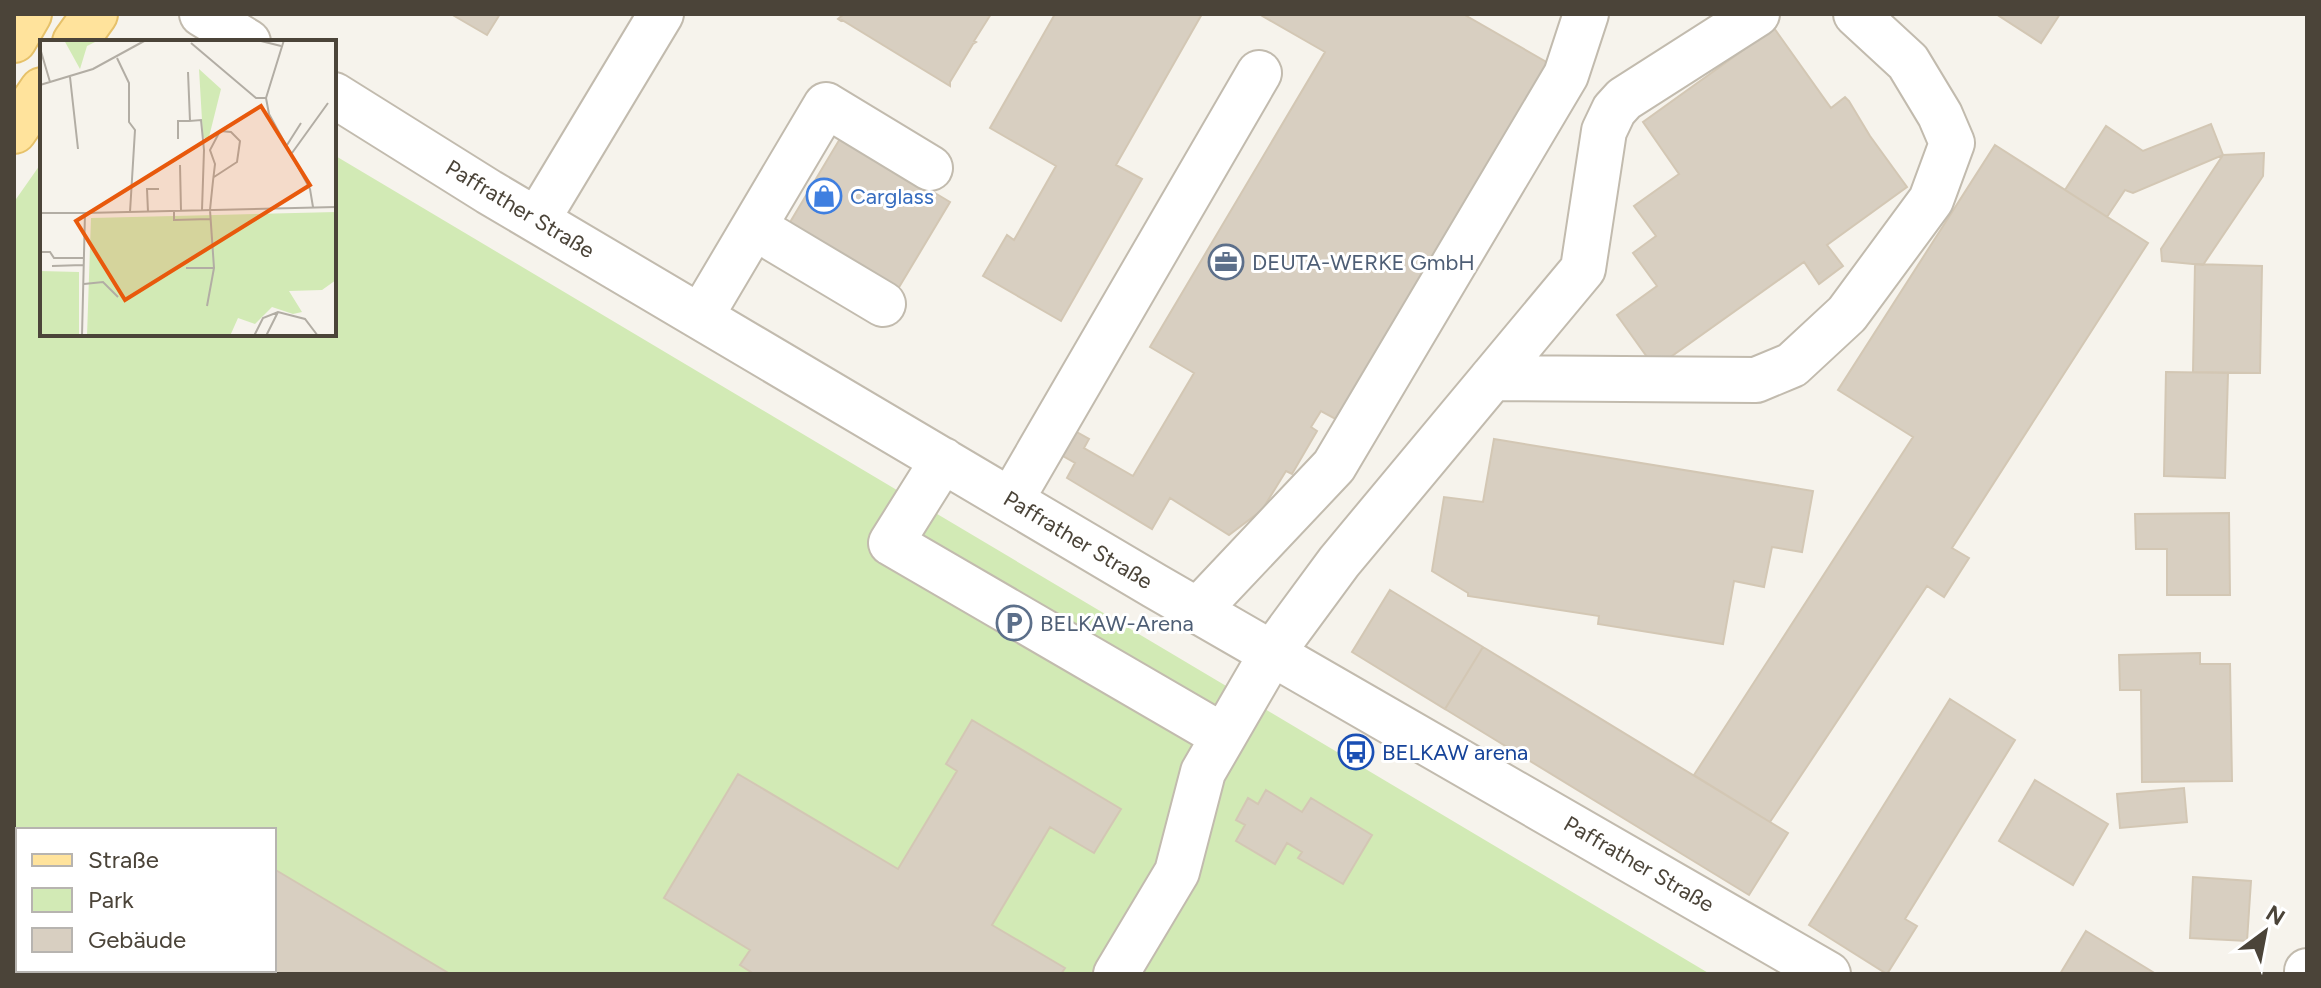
<svg xmlns="http://www.w3.org/2000/svg" width="2321" height="988" viewBox="0 0 2321 988" font-family="Figtree,sans-serif">
	<style>
		.green { fill: #d2eab5; fill-rule: evenodd }
		.building { fill: #d8cfc1; stroke: #d3c7b4; stroke-width: 2 }
		.lines { fill: none; stroke-linecap: round; stroke-linejoin: round }
		.minor-casing { stroke: #c2bbae; stroke-width: 48 }
		.major-casing { stroke: #e6c16a; stroke-width: 48 }
		.minor { stroke: #fff; stroke-width: 44 }
		.major { stroke: #ffe39c; stroke-width: 44 }
		.labels { text-anchor: middle; dominant-baseline: central; stroke-width: 6; stroke-linejoin: round; paint-order: stroke }
		.shop-label { font-size: 22px; fill: #366cbe; stroke: #fff; text-anchor: start }
		.street-label { font-size: 22px; fill: #4b4439; stroke: #fff }
		.service-label { font-size: 22px; fill: #4e5e75; stroke: #fff; text-anchor: start }
		.transit-label { font-size: 22px; fill: #164399; stroke: #fff; text-anchor: start }
		.inset-road { fill: none; stroke: #b2ada4; stroke-width: 2 }
		.view { fill: #e8590c; fill-opacity: 0.15; stroke: #e8590c; stroke-width: 4 }
		.inset-edge { fill: none; stroke: #4b4439; stroke-width: 4 }
	</style>
	<rect width="100%" height="100%" fill="#f6f3ec"/>
	<path class="green" d="M 334,155 L 1710,974 L 14,974 L 14,202 L 42,162 L 42,334 L 334,334 ZM 18,830 L 274,830 L 274,970 L 18,970 Z"/>
	<path class="building" d="M 451,14 L 500,14 L 487,35 Z
		M 844,14 L 991,14 L 974,41 L 976,42 L 973,44 L 950,82 L 950,86 L 842,20 L 841,21 L 838,19 Z
		M 1055,14 L 1202,14 L 1116,165 L 1142,179 L 1061,321 L 983,276 L 1007,235 L 1014,240 L 1056,166 L 990,128 Z
		M 1259,14 L 1463,14 L 1550,64 L 1341,422 L 1321,411 L 1311,427 L 1317,431 L 1292,474 L 1286,471 L 1262,510 L 1229,535 L 1170,498 L 1152,529 L 1067,478 L 1075,463 L 1061,455 L 1075,431 L 1089,439 L 1084,448 L 1133,476 L 1194,373 L 1150,347 L 1325,52 Z
		M 1996,14 L 2060,14 L 2041,43 Z
		M 1774,28 L 1831,108 L 1845,97 L 1849,101 L 1870,136 L 1907,187 L 1827,245 L 1843,266 L 1819,284 L 1804,262 L 1655,368 L 1617,315 L 1657,286 L 1633,253 L 1656,236 L 1634,206 L 1679,174 L 1643,122 Z
		M 2211,124 L 2223,155 L 2133,193 L 2125,190 L 2107,217 L 2065,190 L 2106,126 L 2143,151 Z
		M 841,137 L 950,202 L 898,289 L 789,224 Z
		M 1995,145 L 2148,243 L 1952,548 L 1969,558 L 1944,597 L 1927,586 L 1770,822 L 1694,775 L 1913,437 L 1838,390 Z
		M 2264,153 L 2263,176 L 2203,265 L 2162,261 L 2161,249 L 2223,155 Z
		M 2195,264 L 2262,266 L 2260,373 L 2193,372 Z
		M 2166,372 L 2228,373 L 2225,478 L 2164,476 Z
		M 1494,439 L 1813,491 L 1802,552 L 1772,547 L 1764,587 L 1734,581 L 1723,644 L 1598,624 L 1599,616 L 1468,596 L 1468,593 L 1432,571 L 1444,497 L 1483,502 Z
		M 2229,513 L 2230,595 L 2167,595 L 2167,549 L 2136,549 L 2135,514 Z
		M 1390,590 L 1483,647 L 1445,709 L 1352,652 Z
		M 1483,647 L 1788,833 L 1749,895 L 1445,709 Z
		M 2200,653 L 2200,664 L 2230,664 L 2232,781 L 2142,782 L 2141,690 L 2120,690 L 2119,655 Z
		M 1950,699 L 2015,740 L 1905,919 L 1917,926 L 1887,974 L 1809,925 Z
		M 972,720 L 1121,809 L 1094,853 L 1050,827 L 992,925 L 1065,968 L 1061,974 L 754,974 L 740,965 L 750,950 L 664,898 L 738,774 L 898,869 L 957,771 L 946,764 Z
		M 2035,780 L 2108,824 L 2073,885 L 1999,841 Z
		M 2184,788 L 2187,822 L 2120,828 L 2117,794 Z
		M 1266,790 L 1302,812 L 1311,798 L 1372,835 L 1343,884 L 1298,858 L 1302,852 L 1287,843 L 1275,864 L 1236,841 L 1245,825 L 1236,820 L 1248,798 L 1258,804 Z
		M 274,869 L 450,974 L 14,974 L 14,951 L 18,945 L 18,970 L 274,970 Z
		M 2193,877 L 2251,881 L 2247,941 L 2190,938 Z
		M 2086,931 L 2156,974 L 2060,974 Z"/>
	<g class="lines">
		<g class="minor-casing">
			<path id="minor" d="M 202,14 L 248,42
				M 334,95 L 489,192 L 1155,586 L 1828,974
				M 537,220 L 661,14
				M 754,227 L 883,304
				M 701,316 L 826,105 L 930,168
				M 1492,378 L 1756,380 L 1792,365 L 1847,314 L 1931,200 L 1952,143 L 1940,115 L 1908,62 L 1856,14
				M 943,460 L 891,543 L 1223,736
				M 1011,500 L 1259,73
				M 1198,610 L 1334,466 L 1566,75 L 1586,14
				M 1116,974 L 1177,872 L 1203,772 L 1272,653 L 1339,562 L 1583,269 L 1604,131 L 1614,110 L 1624,99 L 1757,14
				M 2307,974 L 2307,971"/>
		</g>
		<g class="major-casing">
			<path id="major" d="M 14,40 L 29,14
				M 75,42 L 95,14
				M 14,131 L 42,90"/>
		</g>
		<use href="#minor" class="minor"/>
		<use href="#major" class="major"/>
	</g>
	<defs>
		<g id="shop-ring" transform="scale(1.8)"><circle r="9.5" fill="#fff" stroke="#3f7fe0" stroke-width="1.5"/><path d="M-5-2.5h2.3a2.7 3.5 0 0 1 5.4 0H5L5.5 6h-11ZM-1.5-2.5h3a1.5 2.3 0 0 0-3 0Z" fill="#3f7fe0"/></g>
		<g id="office-ring" transform="scale(1.8)"><circle r="9.5" fill="#fff" stroke="#5c6f8a" stroke-width="1.5"/><path d="M-6-3h4V-5.5h4V-3h4V5H-6ZM-1-4.5V-3h2v-1.5ZM-6 0V1H6V0Z" fill="#5c6f8a"/></g>
		<g id="parking-ring" transform="scale(1.8)"><circle r="9.5" fill="#fff" stroke="#5c6f8a" stroke-width="1.5"/><path d="M-3.5-5.5H1a3.5 3.5 0 0 1 0 7H-1V5.5H-3.5ZM-1-3.4V-.6H.8a1.4 1.4 0 0 0 0-2.8Z" fill="#5c6f8a"/></g>
		<g id="bus-ring" transform="scale(1.8)"><circle r="9.5" fill="#fff" stroke="#1a4fb4" stroke-width="1.5"/><path d="M-5-6H5V4H4V6H2V4H-2V6H-4V4H-5ZM-3.5-4V0h7V-4ZM-3.5 1.2v1.5H-2V1.2ZM2 1.2v1.5H3.5V1.2Z" fill="#1a4fb4"/></g>
	</defs>
	<g fill-rule="evenodd">
		<use href="#shop-ring" x="824" y="196"/>
		<use href="#office-ring" x="1226" y="262"/>
		<use href="#parking-ring" x="1014" y="623"/>
		<use href="#bus-ring" x="1356" y="752"/>
	</g>
	<g class="labels">
		<g class="shop-label">
			<text x="850" y="196">Carglass</text>
		</g>
		<g class="street-label">
			<text transform="translate(520 209) rotate(31)">Paffrather Straße</text>
			<text transform="translate(1078 540) rotate(31)">Paffrather Straße</text>
			<text transform="translate(1639 864) rotate(30)">Paffrather Straße</text>
		</g>
		<g class="service-label">
			<text x="1252" y="262">DEUTA-WERKE GmbH</text>
			<text x="1040" y="623">BELKAW-Arena</text>
		</g>
		<g class="transit-label">
			<text x="1382" y="752">BELKAW arena</text>
		</g>
	</g>
	<g transform="translate(40 40)">
		<rect width="296" height="296" fill="#f6f3ec"/>
		<path d="M 24,0 L 59,0 L 47,6 L 40,29 ZM 159,29 L 181,49 L 168,101 L 163,97 ZM 296,172 L 296,240 L 282,250 L 249,251 L 262,272 L 253,274 L 232,267 L 215,284 L 198,278 L 190,296 L 47,296 L 51,178 ZM 0,231 L 39,232 L 39,296 L 0,296 Z" fill="#d2eab5"/>
		<path class="inset-road" d="M 217,0 L 241,6M 244,0 L 226,58 L 229,74 L 270,149 L 273,167M 151,3 L 216,58 L 226,58M 0,8 L 10,42M 77,18 L 89,43 L 89,82 L 95,90 L 90,172M 148,32 L 150,81 L 161,80 L 164,110 L 162,170M 30,37 L 38,109M 0,45 L 53,29 L 106,0M 138,99 L 138,81 L 150,81M 247,105 L 261,83M 252,113 L 288,63M 140,125 L 141,171M 134,171 L 134,180 L 170,179M 108,172 L 107,149 L 119,149M 0,173 L 45,173 L 42,296M 45,173 L 296,167M 0,212 L 10,212 L 14,218 L 43,218M 12,226 L 43,225M 146,228 L 174,228M 44,244 L 63,242 L 78,257M 167,266 L 174,228 L 170,170 L 171,160 L 173,141 L 175,124 L 170,110 L 180,91 L 191,92 L 200,101 L 197,122 L 174,137M 214,296 L 223,278 L 238,272 L 265,279 L 278,296M 226,296 L 238,272"/>
		<path class="view" d="M 221,66 L 270,145 L 85,260 L 36,181 Z"/>
		<rect width="296" height="296" class="inset-edge"/>
	</g>
	<rect width="2321" height="988" fill="none" stroke="#4b4439" stroke-width="32"/>
	<rect x="16" y="828" width="260" height="144" fill="#ffffff" stroke="#b7b4b0" stroke-width="2"/>
	<rect x="32" y="854" width="40" height="12" fill="#ffe39c" stroke="#b7b4b0" stroke-width="2"/>
	<text x="88" y="868" font-size="24" fill="#4b4439">Straße</text>
	<rect x="32" y="888" width="40" height="24" fill="#d2eab5" stroke="#b7b4b0" stroke-width="2"/>
	<text x="88" y="908" font-size="24" fill="#4b4439">Park</text>
	<rect x="32" y="928" width="40" height="24" fill="#d8cfc1" stroke="#b7b4b0" stroke-width="2"/>
	<text x="88" y="948" font-size="24" fill="#4b4439">Gebäude</text>
	<g transform="translate(2265 932) rotate(32)" stroke="#ffffff" stroke-width="6" paint-order="stroke">
	<path d="M0-6L14 30L0 20L-14 30Z" fill="#4b4439"/>
	<text y="-12" font-size="22" font-weight="bold" text-anchor="middle" fill="#4b4439">N</text>
	</g>
</svg>
